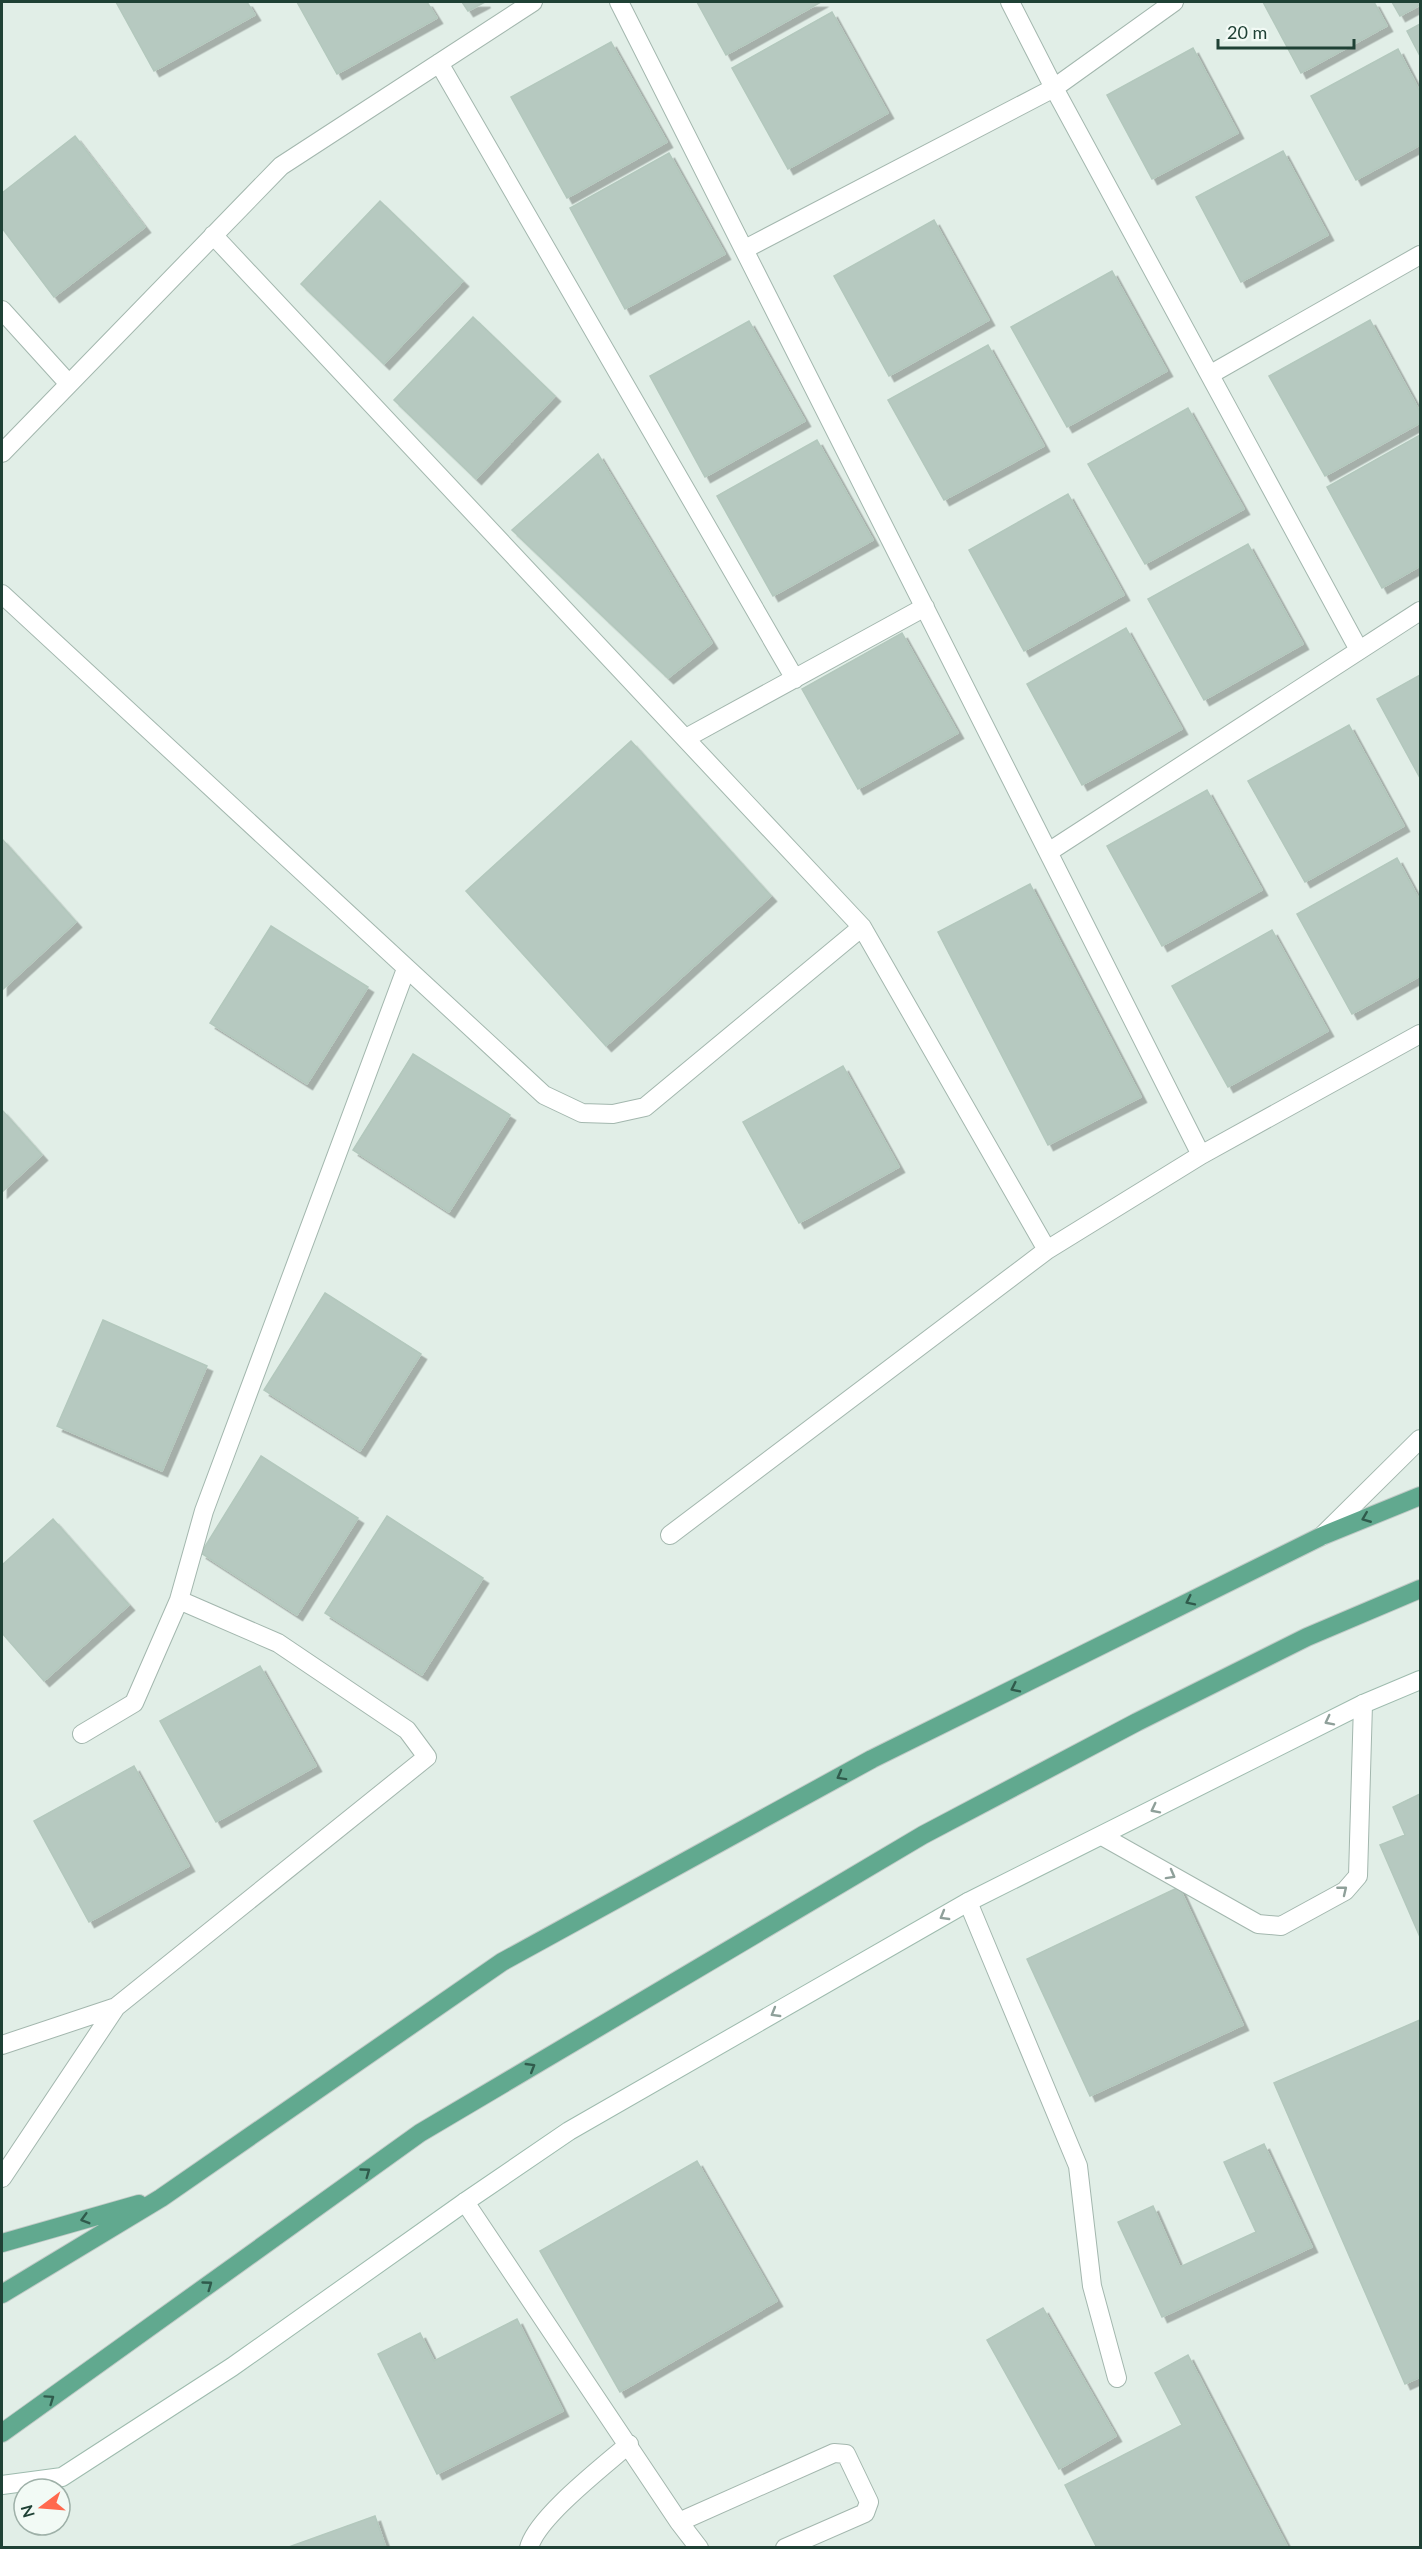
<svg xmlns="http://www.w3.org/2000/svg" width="1422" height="2549" viewBox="0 0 1422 2549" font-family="Lato,sans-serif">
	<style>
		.building { fill: #b6c9c0; stroke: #b3c8bd; stroke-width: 1.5; filter: url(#shadow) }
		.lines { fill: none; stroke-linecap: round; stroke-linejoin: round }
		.lane-casing { stroke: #a3b7ae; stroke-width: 20 }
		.street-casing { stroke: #a3b7ae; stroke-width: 20 }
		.secondary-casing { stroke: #9ebbae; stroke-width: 20 }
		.primary-casing { stroke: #c0cac6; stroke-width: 20 }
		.lane { stroke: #fff; stroke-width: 18 }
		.street { stroke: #fff; stroke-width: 18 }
		.secondary { stroke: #fff; stroke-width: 18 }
		.primary { stroke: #61a98f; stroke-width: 18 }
		.oneway { stroke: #305b4c }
		.oneway2 { stroke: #8fa09a }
	</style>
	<defs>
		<filter id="shadow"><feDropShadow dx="5.5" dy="5.5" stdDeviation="0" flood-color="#0004"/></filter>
	</defs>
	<rect width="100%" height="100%" fill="#e1eee7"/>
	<path class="building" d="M 116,2 L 247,2 L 255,15 L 154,71 Z
		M 297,2 L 427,2 L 437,18 L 337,74 Z
		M 462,2 L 485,2 L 468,11 Z
		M 697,2 L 821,2 L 726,55 Z
		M 1263,2 L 1374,2 L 1387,26 L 1301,73 Z
		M 1392,2 L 1420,2 L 1420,5 L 1400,16 Z
		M 832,12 L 888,113 L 788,169 L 732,68 Z
		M 1420,24 L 1420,56 L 1407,31 Z
		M 611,42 L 667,142 L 567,198 L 511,97 Z
		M 1193,48 L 1238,133 L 1152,179 L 1107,95 Z
		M 1398,49 L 1420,92 L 1420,145 L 1356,180 L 1311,96 Z
		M 75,136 L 145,227 L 54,297 L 2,228 L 2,193 Z
		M 1283,151 L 1328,235 L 1241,282 L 1196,197 Z
		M 669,153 L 725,254 L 625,309 L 570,208 Z
		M 380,201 L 463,281 L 384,364 L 301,284 Z
		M 934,220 L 989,320 L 889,376 L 834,276 Z
		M 1112,271 L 1167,371 L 1067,427 L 1011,327 Z
		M 473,317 L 555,396 L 476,479 L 394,400 Z
		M 1370,320 L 1420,412 L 1420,423 L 1325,476 L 1269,376 Z
		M 749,321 L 805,421 L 705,477 L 650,376 Z
		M 988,345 L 1044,446 L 944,500 L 888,400 Z
		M 1188,408 L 1244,509 L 1145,564 L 1088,464 Z
		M 1420,435 L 1420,566 L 1382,588 L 1327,487 Z
		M 817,440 L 873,540 L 773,596 L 717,496 Z
		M 598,454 L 712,643 L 668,678 L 512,530 Z
		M 1068,494 L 1124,595 L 1024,651 L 969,550 Z
		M 1248,544 L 1303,644 L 1204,700 L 1148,599 Z
		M 1126,628 L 1182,729 L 1082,785 L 1027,684 Z
		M 902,633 L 958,733 L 858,789 L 802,689 Z
		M 1420,675 L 1420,778 L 1377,699 Z
		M 1349,725 L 1404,826 L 1305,882 L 1248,781 Z
		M 631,741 L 771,896 L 606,1046 L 466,891 Z
		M 1207,790 L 1262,890 L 1162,946 L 1107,846 Z
		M 2,839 L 76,922 L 2,990 Z
		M 1397,858 L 1420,901 L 1420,976 L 1352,1014 L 1297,914 Z
		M 1030,884 L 1141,1097 L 1048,1145 L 938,932 Z
		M 271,926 L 368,987 L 307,1084 L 210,1023 Z
		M 1272,930 L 1328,1031 L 1228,1087 L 1172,986 Z
		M 413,1054 L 510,1115 L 449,1212 L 353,1150 Z
		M 843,1066 L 899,1167 L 799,1223 L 743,1122 Z
		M 2,1110 L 42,1155 L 2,1192 Z
		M 325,1293 L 421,1354 L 360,1451 L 264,1390 Z
		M 103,1320 L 207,1366 L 162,1471 L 57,1426 Z
		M 261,1456 L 358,1518 L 297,1615 L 201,1553 Z
		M 387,1516 L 483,1578 L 422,1675 L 325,1613 Z
		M 53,1519 L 129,1605 L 44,1681 L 2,1633 L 2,1565 Z
		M 260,1666 L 316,1766 L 216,1822 L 160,1721 Z
		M 134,1766 L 189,1866 L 89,1922 L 34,1821 Z
		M 1420,1794 L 1420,1937 L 1380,1845 L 1405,1835 L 1393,1807 Z
		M 1179,1887 L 1243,2025 L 1090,2096 L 1027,1959 Z
		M 1420,2020 L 1420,2377 L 1405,2384 L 1274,2083 Z
		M 1264,2144 L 1312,2247 L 1162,2317 L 1118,2222 L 1153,2206 L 1180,2267 L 1256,2232 L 1224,2162 Z
		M 697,2161 L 777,2301 L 620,2392 L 540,2251 Z
		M 1043,2308 L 1116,2436 L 1059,2469 L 987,2340 Z
		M 517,2319 L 563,2411 L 437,2474 L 378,2354 L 420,2333 L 434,2361 Z
		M 1188,2355 L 1288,2548 L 1097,2548 L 1065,2485 L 1182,2425 L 1155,2373 Z
		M 375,2516 L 386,2548 L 286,2548 Z"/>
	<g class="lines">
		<g class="lane-casing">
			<path id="lane" d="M 1102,1836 L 1258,1924 L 1281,1926 L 1345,1891 L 1358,1876 L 1363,1704
				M 465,2202 L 679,2522 L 699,2548
				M 679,2522 L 834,2453 L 846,2454 L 869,2502 L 865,2513 L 785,2548
				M 529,2548 C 536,2518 604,2466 629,2444"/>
		</g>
		<g class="street-casing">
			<path id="street" d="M 619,2 L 1201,1155
				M 1010,2 L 1054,88 L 1359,650
				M 439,63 L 795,679
				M 213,235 L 862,927 L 1047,1250
				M 745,249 L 1054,88 L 1174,2
				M 2,310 L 69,384
				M 1211,374 L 1420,255
				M 2,453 L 281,166 L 533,2
				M 2,594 L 544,1095 L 582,1113 L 613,1114 L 645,1107 L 862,927
				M 686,738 L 925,607
				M 1050,851 L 1420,611
				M 670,1535 L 1047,1250 L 1201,1155 L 1420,1034
				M 1322,1536 L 1420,1439
				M 82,1734 L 134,1703 L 179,1600 L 204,1511 L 406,969
				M 968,1902 L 1078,2166 L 1092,2286 L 1117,2378
				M 2,2045 L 116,2007 L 427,1757 L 407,1730 L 278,1643 L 179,1600
				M 2,2178 L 116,2007"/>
		</g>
		<g class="secondary-casing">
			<path id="secondary" d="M 2,2485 L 62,2477 L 232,2367 L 465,2202 L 569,2131 L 968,1902 L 1363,1704 L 1420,1680"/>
		</g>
		<g class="primary-casing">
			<path id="primary" d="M 2,2243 L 139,2204
				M 2,2294 L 161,2198 L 502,1962 L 872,1759 L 1322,1536 L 1420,1496
				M 2,2433 L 420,2133 L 923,1835 L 1137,1722 L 1307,1637 L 1420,1589"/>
		</g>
		<use href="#lane" class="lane"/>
		<use href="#street" class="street"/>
		<use href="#secondary" class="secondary"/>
		<use href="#primary" class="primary"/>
	</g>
	<defs><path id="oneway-chevron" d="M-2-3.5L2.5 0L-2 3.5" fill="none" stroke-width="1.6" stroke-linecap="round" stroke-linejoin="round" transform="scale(1.5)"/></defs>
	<g class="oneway">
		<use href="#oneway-chevron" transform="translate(1366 1518) rotate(158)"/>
		<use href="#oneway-chevron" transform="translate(1190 1601) rotate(154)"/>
		<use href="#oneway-chevron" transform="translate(1015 1688) rotate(154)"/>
		<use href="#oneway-chevron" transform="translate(841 1776) rotate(151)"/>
		<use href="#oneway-chevron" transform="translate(531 2067) rotate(-31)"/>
		<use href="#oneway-chevron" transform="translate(366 2172) rotate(-36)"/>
		<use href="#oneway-chevron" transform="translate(85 2219) rotate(164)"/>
		<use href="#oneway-chevron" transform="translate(208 2285) rotate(-36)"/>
		<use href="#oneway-chevron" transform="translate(50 2399) rotate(-35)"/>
	</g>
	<g class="oneway2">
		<use href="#oneway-chevron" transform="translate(1329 1721) rotate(153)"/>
		<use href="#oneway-chevron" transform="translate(1155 1809) rotate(153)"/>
		<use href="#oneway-chevron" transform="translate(1171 1875) rotate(29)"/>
		<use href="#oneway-chevron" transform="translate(1343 1890) rotate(-39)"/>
		<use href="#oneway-chevron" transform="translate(944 1916) rotate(150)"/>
		<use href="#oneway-chevron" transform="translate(775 2013) rotate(150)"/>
	</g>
	<rect width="1422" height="2549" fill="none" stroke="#1f4135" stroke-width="6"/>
	<g transform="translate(42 2507) rotate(254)"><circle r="28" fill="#f2faf5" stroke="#9eb0a8" stroke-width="1.5"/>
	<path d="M0-4.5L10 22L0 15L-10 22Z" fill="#ff694e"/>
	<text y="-9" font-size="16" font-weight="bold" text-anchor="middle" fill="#1f4135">N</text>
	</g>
	<path d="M1218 39v9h136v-9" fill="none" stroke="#1f4135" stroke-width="3"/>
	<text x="1227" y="39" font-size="18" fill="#1f4135" stroke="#f2faf5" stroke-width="4.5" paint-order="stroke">20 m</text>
</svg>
